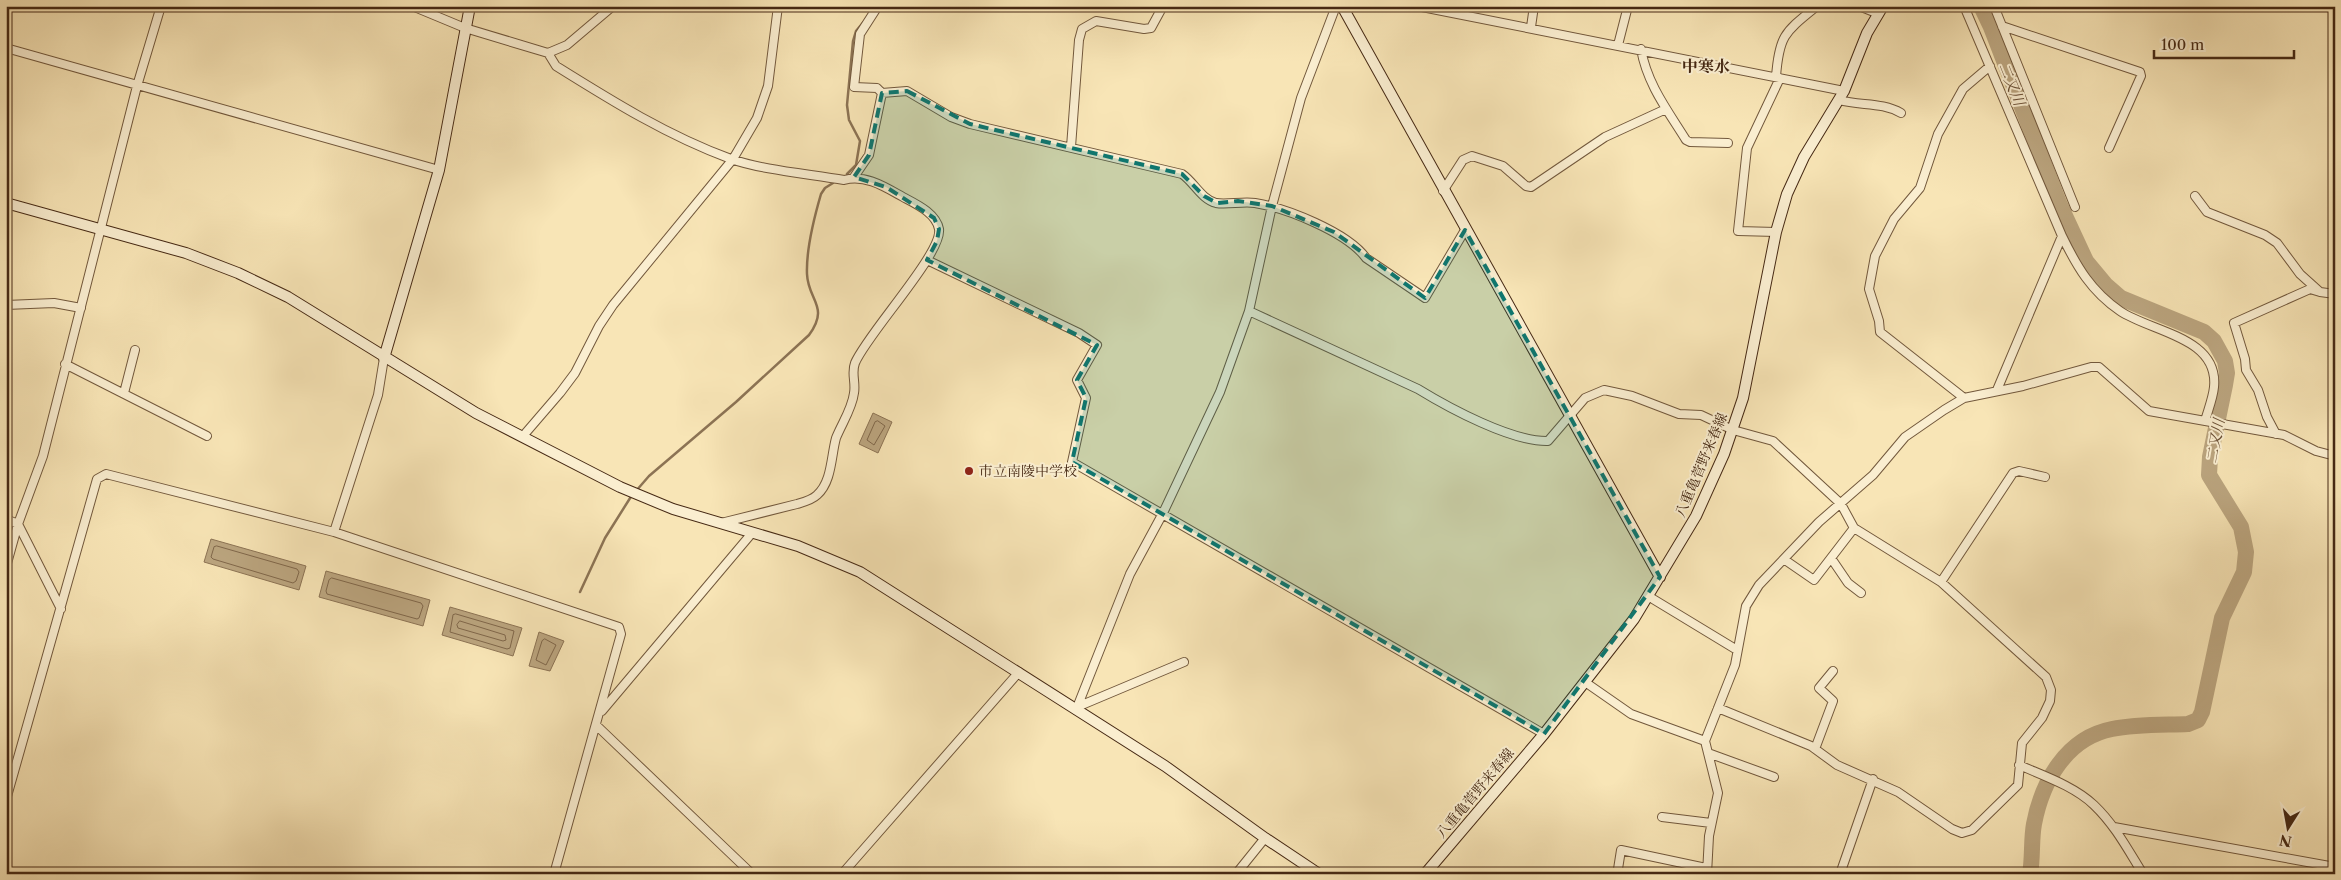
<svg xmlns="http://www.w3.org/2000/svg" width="2341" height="880" viewBox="0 0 2341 880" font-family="'Libre Caslon Text','Noto Serif JP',serif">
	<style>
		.water { fill: #bba57f; stroke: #8c7354 }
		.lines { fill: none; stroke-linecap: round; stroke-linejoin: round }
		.shore { stroke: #80674a; stroke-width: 1 }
		.stream { stroke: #8c7354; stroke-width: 2.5 }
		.river { stroke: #bba57f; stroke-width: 16 }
		.street-casing { stroke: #72583c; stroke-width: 10 }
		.secondary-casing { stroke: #462914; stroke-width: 12 }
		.street { stroke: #faeed0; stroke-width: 8 }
		.secondary { stroke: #faeed0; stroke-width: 10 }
		.marked { fill: #0f766e; fill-opacity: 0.2; stroke: #0f766e; stroke-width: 4; stroke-dasharray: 10 6; stroke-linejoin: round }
		.poi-dot { fill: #8f2418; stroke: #faeed0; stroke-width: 2 }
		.labels { text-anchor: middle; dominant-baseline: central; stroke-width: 4; stroke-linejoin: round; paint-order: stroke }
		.street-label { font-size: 14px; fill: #462914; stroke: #faeed0 }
		.poi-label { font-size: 14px; fill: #462914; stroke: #faeed0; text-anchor: start }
		.water-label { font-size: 15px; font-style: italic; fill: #694e34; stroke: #faeed0 }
		.quarter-label { font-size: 16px; font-weight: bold; fill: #462914; stroke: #faeed0 }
	</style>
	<rect width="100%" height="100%" fill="#f8e5b6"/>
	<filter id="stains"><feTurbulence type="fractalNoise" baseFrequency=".004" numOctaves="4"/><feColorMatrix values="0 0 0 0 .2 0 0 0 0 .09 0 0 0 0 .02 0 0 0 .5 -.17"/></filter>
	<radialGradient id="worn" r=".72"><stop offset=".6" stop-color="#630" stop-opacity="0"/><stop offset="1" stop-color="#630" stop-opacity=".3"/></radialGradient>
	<path class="water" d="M 873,413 L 892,422 L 878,453 L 859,444 Z
		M 211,539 L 306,566 L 299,590 L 204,562 Z
		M 326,571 L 430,600 L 423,626 L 319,597 Z
		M 450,607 L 522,628 L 513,656 L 442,635 Z
		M 539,632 L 564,641 L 550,671 L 529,666 Z"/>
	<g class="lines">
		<path class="shore" d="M 878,421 L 885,426 L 874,445 L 867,440 L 875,422 Z
			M 217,546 L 297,569 L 299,572 L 296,581 L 293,583 L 213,559 L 211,557 L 214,547 Z
			M 332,578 L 421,603 L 423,606 L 419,618 L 417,619 L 327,594 L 326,591 L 329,580 Z
			M 456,614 L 514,631 L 510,648 L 507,649 L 450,632 L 453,615 Z
			M 460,621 L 505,635 L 506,640 L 503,641 L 458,628 L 457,625 Z
			M 545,639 L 556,645 L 546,665 L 536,660 L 542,641 Z"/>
		<path class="stream" d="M 847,174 L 856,165 L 860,141 L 849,120 L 847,105 L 853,41 L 856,31 L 866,19
			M 636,491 L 649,476 L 736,402 L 809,335 C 830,306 808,301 807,274 C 806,249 814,218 821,194 L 825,188 L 833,183
			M 580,592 L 605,538 L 632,495"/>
		<path class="river" d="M 1981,6 L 1991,27 L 2059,203 L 2086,261 L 2106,285 L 2121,298 L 2204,332 L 2214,341 L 2225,361 L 2227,373 L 2225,385 L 2210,457 L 2209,475 L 2241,527 L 2246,552 L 2244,572 L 2222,618 L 2202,712 L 2198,720 L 2188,724 C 2163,725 2136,724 2112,729 C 2066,738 2042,782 2034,824 C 2031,840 2033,857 2030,874"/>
		<g class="street-casing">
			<path id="street" d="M 412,6 L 465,28 L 548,53 L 567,45 L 613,6
				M 878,6 L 860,34 L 854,87 L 877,88 L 882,93
				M 1417,6 L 1844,91
				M 1859,6 L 1879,14
				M 1964,6 L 2062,236 L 1997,390
				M 1994,6 L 2075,207
				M 2002,26 L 2140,72 L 2141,76 L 2109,148
				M 1531,27 L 1534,6
				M 1618,45 L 1628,6
				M 6,48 L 439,170
				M 1641,49 C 1647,84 1668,111 1686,140 L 1690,142 L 1728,143
				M 548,53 L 556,66 C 612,101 668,136 731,159 C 762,170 810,174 844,180 C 865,174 885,187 903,197 C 916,204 936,213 939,229 C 943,253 867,334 855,363 C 851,373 856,382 854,393 C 852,409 842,423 836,438 C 831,456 832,482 817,495 C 812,500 804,502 797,504 L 721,523
				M 1776,77 C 1779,35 1785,32 1817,6
				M 1839,100 C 1861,106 1882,102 1901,113
				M 1071,147 L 1079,40 L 1082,29 L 1096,21 L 1144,29 L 1151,28 L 1163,6
				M 854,177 L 869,155 L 882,93 L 907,91 L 951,117 L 970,124 L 1182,174 C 1194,182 1201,199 1216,203 C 1227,205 1243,201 1255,203 C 1286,208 1347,232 1366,258 L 1425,298 L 1465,230
				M 1443,191 L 1463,160 L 1472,156 L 1503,166 L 1526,186 L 1531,187 L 1605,137 L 1666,109
				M 2195,196 L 2207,212 L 2265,235 L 2277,243 L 2300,274 L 2320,292 L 2335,294
				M 1776,232 L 1738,231 L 1747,148 L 1780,78
				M 2062,236 C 2077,267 2091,291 2120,311 C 2151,332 2219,337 2214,387 C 2213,398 2208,410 2205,421
				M 927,260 L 1079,333 L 1097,345 L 1077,380 L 1086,398 L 1072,462 L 1544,734
				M 6,305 L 54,303 L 81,308
				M 1249,311 L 1418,389 C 1449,408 1512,442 1548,441 L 1585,398 L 1604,390 L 1632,396 L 1679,414 L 1701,415 L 1733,430 L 1773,441 L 1841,504 L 1854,528 L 1941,582 L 2046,677 L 2051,690 L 2050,701 L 2042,718 L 2022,743 L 2018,785 L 1972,830 L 1962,833 L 1952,829 L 1898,792 L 1837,765 L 1811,746 L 1718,708
				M 65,364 L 207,436
				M 124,393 L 135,350
				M 1964,398 L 1880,332 L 1879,321 L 1869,289 L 1875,256 L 1894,219 L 1920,188 L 1938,134 L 1963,89 L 1990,66
				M 2276,434 L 2267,417 L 2258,390 L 2246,370 L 2245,359 L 2234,323 L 2310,289 L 2320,292
				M 523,436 L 560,393 L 575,373 L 599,326 L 613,305 L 733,159 L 757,118 L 768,86 L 778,6
				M 6,519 L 18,524 L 61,609
				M 334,532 L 378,395 L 384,358
				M 1831,558 L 1848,583 L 1861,593
				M 1785,560 L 1814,580 L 1854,528
				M 6,567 L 18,524 L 43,456 L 137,86 L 161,6
				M 1941,582 L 2013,473 L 2019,471 L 2045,477
				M 1648,596 L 1737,650
				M 1585,682 L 1631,714 L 1705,741
				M 1077,707 L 1184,662
				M 1076,710 L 1130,574 L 1163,513 L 1220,392 L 1249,311 L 1272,206 L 1301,98 L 1336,6
				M 602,711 L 752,533
				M 596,725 L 752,874
				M 1815,749 L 1833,701 L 1819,688 L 1833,671
				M 1708,753 L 1774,777
				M 2019,765 C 2044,776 2074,786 2094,805 C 2115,825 2128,850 2143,874
				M 6,800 L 97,479 L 106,474 L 334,532 L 619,627 L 621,634 L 554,874
				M 1662,817 L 1711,823
				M 2114,827 L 2335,867
				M 1618,869 L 1621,850 L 1706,868
				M 842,874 L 1019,672
				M 1236,874 L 1265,838
				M 1707,874 L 1709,836 L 1718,793 L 1705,741 L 1735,665 L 1746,606 L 1759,585 L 1819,522 L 1873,475 L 1905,437 L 1944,410 L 1964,398 L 2023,386 L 2091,367 L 2099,367 L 2149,411 L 2284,435 L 2316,451 L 2335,456
				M 1840,874 L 1873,779"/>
		</g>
		<g class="secondary-casing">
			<path id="secondary" d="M 1342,6 L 1660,577
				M 6,203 L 186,253 L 238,273 L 288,297 L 476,413 L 620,487 L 673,509 L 798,546 L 860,572 L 1165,766 L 1265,838 L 1319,874
				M 384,358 L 439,170 L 470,6
				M 1425,874 L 1544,734 L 1634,619 L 1696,516 L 1724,454 L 1743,398 L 1776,232 L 1787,194 L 1804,157 L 1844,91 L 1867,33 L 1883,6"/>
		</g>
		<use href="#street" class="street"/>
		<use href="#secondary" class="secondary"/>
	</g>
	<path class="marked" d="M 907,91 L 970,124 L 1182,174 L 1204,196 L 1217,203 L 1238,201 L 1272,206 L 1334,232 L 1425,298 L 1465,230 L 1660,577 L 1544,734 L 1072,462 L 1086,398 L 1077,380 L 1097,345 L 927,260 L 937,241 L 939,229 L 934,218 L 886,187 L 854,177 L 869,155 L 882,93 Z"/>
	<circle class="poi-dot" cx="969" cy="471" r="5"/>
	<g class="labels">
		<g class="street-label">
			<text transform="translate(1701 465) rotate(-67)">八重亀菅野来春線</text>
			<text transform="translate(1475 793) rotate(-50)">八重亀菅野来春線</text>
		</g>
		<g class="poi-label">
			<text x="979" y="471">市立南陵中学校</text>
		</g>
		<g class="water-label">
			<text transform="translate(2012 84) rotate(68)">二又川</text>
			<text transform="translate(2215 441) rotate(-80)">二又川</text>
		</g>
		<g class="quarter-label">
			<text x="1706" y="66">中寒水</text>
		</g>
	</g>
	<rect width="2341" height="880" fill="none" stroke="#f8e5b6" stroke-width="25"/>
	<rect x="8" y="8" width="2326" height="865" fill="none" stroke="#462914" stroke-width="2.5"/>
	<rect x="12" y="12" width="2316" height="855" fill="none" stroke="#462914"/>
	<g transform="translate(2288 828) rotate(191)" stroke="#faeed0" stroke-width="4" paint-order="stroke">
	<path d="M0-4L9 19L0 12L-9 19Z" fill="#462914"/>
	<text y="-8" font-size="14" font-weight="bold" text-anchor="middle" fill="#462914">N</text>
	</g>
	<path d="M2154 50v8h140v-8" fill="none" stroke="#462914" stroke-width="2.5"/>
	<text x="2161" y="50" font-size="15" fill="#462914" stroke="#faeed0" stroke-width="4" paint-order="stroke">100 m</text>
	<rect width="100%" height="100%" filter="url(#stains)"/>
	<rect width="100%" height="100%" fill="url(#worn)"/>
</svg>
